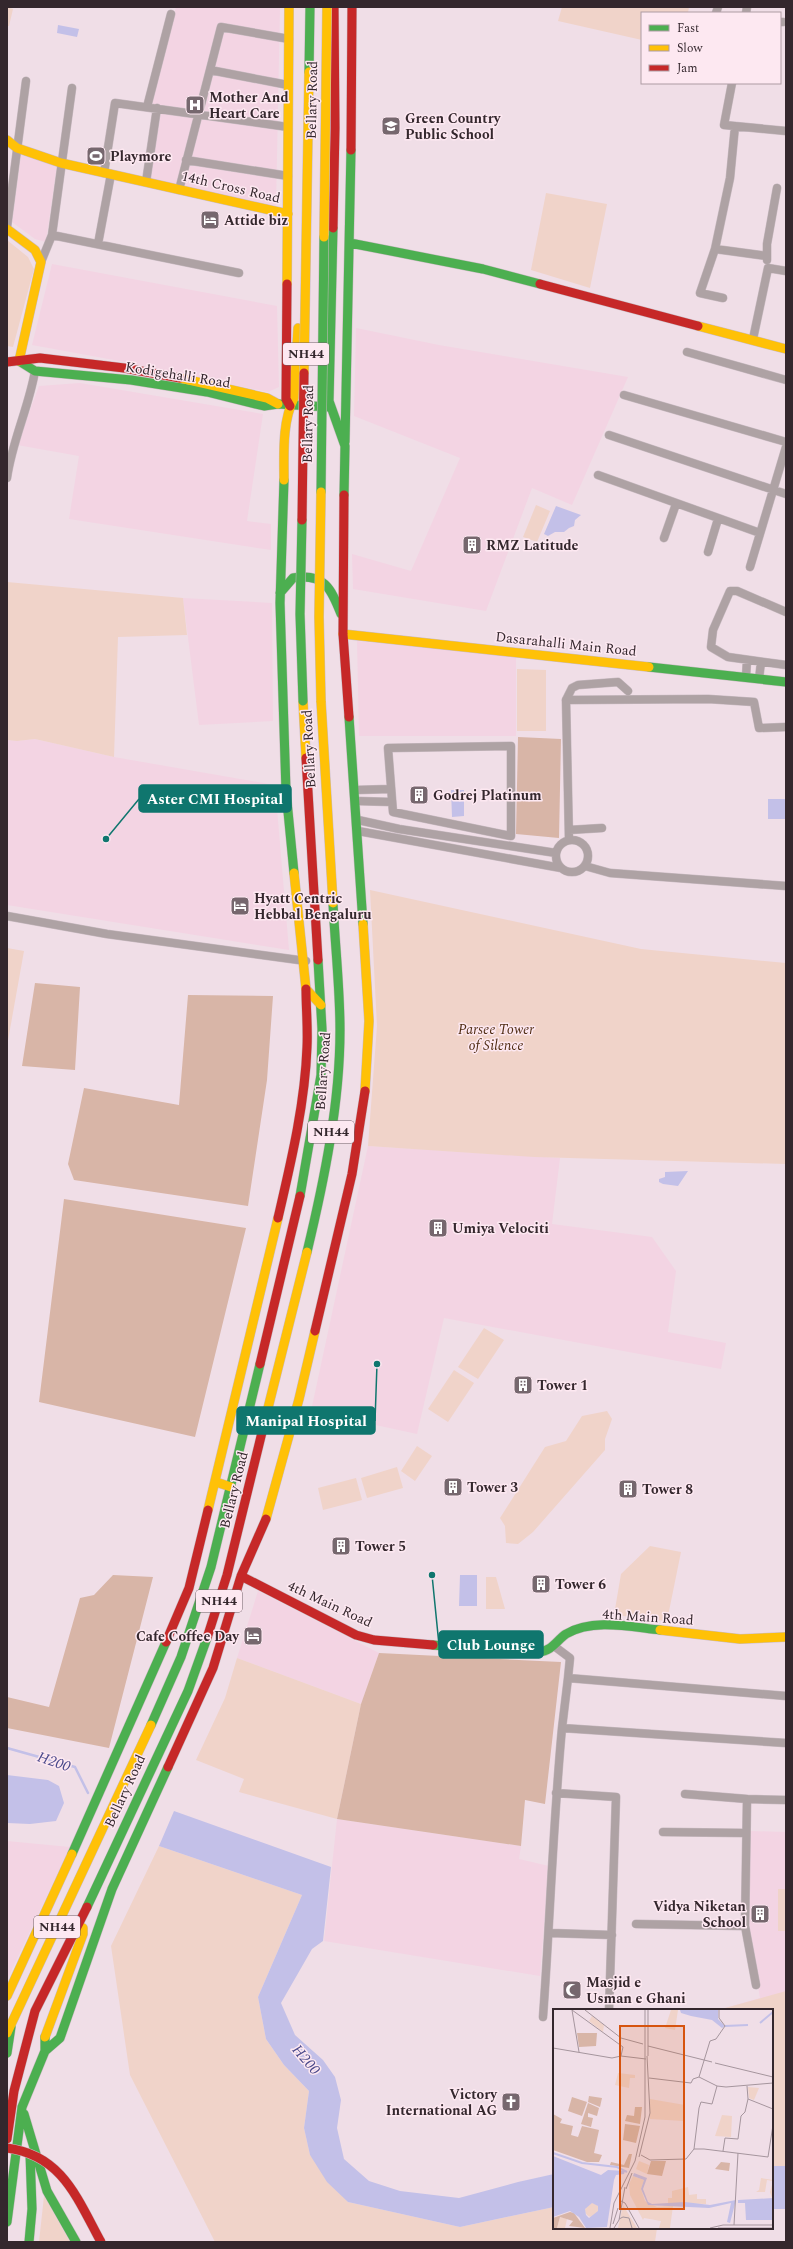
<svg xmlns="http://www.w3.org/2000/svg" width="793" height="2249" viewBox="0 0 793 2249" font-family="Spectral,serif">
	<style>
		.built { fill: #f3d4e3 }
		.green { fill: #f0d3c9 }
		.forest { fill: #d8b5a7 }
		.water { fill: #c3c0e8 }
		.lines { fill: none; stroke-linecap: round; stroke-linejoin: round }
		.stream { stroke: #c3c0e8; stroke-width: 2.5 }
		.street-casing { stroke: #c9bbc2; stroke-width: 9 }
		.fast-casing { stroke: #c9bbc2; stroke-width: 10 }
		.slow-casing { stroke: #c9bbc2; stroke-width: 10 }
		.jam-casing { stroke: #c9bbc2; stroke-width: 10 }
		.street { stroke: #aea2a4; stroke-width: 8 }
		.fast { stroke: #4caf50; stroke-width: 9 }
		.slow { stroke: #ffc107; stroke-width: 9 }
		.jam { stroke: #c62828; stroke-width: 9 }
		.fast-bridge-casing { stroke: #c9bbc2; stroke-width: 10; stroke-linecap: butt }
		.slow-bridge-casing { stroke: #c9bbc2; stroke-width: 10; stroke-linecap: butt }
		.jam-bridge-casing { stroke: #c9bbc2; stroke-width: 10; stroke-linecap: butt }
		.fast-bridge { stroke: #4caf50; stroke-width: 9 }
		.slow-bridge { stroke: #ffc107; stroke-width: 9 }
		.jam-bridge { stroke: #c62828; stroke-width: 9 }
		.labels { text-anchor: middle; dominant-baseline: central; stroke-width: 3; stroke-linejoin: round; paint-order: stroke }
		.shield { fill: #fde8f1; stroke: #706168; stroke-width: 1 }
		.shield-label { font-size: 13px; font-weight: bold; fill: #34272d }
		.poi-label { font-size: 14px; font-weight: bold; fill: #34272d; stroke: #fde8f1; text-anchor: start }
		.street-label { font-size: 14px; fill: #34272d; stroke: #fde8f1 }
		.park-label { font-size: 14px; font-style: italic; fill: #4f2c12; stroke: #fde8f1 }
		.water-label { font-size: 15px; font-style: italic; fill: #49488a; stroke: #fde8f1 }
		.inset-river { fill: none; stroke: #c3c0e8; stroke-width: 2 }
		.inset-road { fill: none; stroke: #a5959d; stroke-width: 1 }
		.view { fill: #d6540f; fill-opacity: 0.15; stroke: #d6540f; stroke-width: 2 }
		.inset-edge { fill: none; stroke: #34272d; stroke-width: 2 }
		.leader { fill: none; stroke: #0f766e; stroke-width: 1.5 }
		.callout-dot { fill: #0f766e; stroke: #fde8f1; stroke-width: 1.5 }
		.callout { fill: #0f766e; stroke: #0f766e; stroke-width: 1.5 }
		.callout-label { font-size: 15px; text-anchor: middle; font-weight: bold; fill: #fff }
	</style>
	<rect width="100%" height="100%" fill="#f0dee7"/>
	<path class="built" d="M 176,7 L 280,7 L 276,206 L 150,179 L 162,107 L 151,105 Z
		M 21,155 L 57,165 L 46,242 L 35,239 L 12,222 Z
		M 52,264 L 277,306 L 279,387 L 268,392 L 125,362 L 32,345 Z
		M 356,328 L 439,345 L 628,377 L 572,505 L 532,488 L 486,611 L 353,589 L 352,554 L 411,571 L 460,458 L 354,416 Z
		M 80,383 L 263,414 L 247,521 L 271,524 L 271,550 L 69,519 L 79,456 L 17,445 L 39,386 Z
		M 183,598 L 272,603 L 273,721 L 199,725 Z
		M 357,641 L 516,656 L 516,736 L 359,736 Z
		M 35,739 L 114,757 L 275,785 L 289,950 L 7,905 L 7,740 L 17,741 Z
		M 368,1146 L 560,1158 L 552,1224 L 652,1237 L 676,1271 L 668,1332 L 726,1343 L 721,1369 L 444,1318 L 417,1434 L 311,1411 Z
		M 258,1591 L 379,1653 L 361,1704 L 237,1658 Z
		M 337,1819 L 521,1846 L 519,1859 L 549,1866 L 540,1976 L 324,1941 Z
		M 750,1831 L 786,1832 L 786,2166 L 772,2166 L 772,2010 L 718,2010 L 760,1998 L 748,1929 Z
		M 7,1841 L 70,1847 L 7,1980 Z"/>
	<path class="green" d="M 7,7 L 13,9 L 9,26 L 7,26 Z
		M 562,7 L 689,7 L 688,13 L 642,13 L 642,40 L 558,21 Z
		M 546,193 L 607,204 L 590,288 L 531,270 Z
		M 7,240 L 28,257 L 34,269 L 13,347 L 7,346 Z
		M 536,505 L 550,511 L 537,542 L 523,537 Z
		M 7,582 L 183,598 L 187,635 L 118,637 L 114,757 L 35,739 L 17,741 L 7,740 Z
		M 517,669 L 546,670 L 546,731 L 517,731 Z
		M 370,890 L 641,949 L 786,963 L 786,1164 L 534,1157 L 368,1146 L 377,1026 Z
		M 7,948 L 24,951 L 7,1046 Z
		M 484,1328 L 504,1340 L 478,1379 L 458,1367 Z
		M 454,1370 L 474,1383 L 448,1422 L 428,1409 Z
		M 607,1411 L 612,1419 L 605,1439 L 605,1450 L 533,1532 L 518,1544 L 506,1543 L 505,1526 L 500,1518 L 545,1447 L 566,1441 L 582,1416 Z
		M 417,1446 L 432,1456 L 415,1481 L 401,1471 Z
		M 397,1467 L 403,1488 L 367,1498 L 361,1478 Z
		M 356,1478 L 362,1500 L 323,1510 L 318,1488 Z
		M 650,1546 L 681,1552 L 667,1621 L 614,1615 L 621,1574 Z
		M 486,1577 L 496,1577 L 505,1609 L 486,1609 Z
		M 237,1658 L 361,1704 L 337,1819 L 239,1792 L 244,1779 L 196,1760 L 225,1698 Z
		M 159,1846 L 302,1895 L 258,1997 L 266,2039 L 284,2065 L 309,2091 L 304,2128 L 310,2155 L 348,2202 L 460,2227 L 554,2207 L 554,2228 L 657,2228 L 655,2242 L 215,2242 L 130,2075 L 111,1946 Z
		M 778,1889 L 786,1889 L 786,1931 L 778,1931 Z
		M 786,1991 L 786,2166 L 772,2166 L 772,2010 L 718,2010 Z
		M 44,2196 L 70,2242 L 39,2242 Z"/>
	<path class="forest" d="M 518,737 L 561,739 L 559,838 L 516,834 Z
		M 35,983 L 80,987 L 75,1070 L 22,1066 Z
		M 188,995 L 273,996 L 267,1080 L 248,1206 L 74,1180 L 68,1164 L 84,1088 L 179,1105 Z
		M 64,1199 L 246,1228 L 195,1437 L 39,1402 Z
		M 113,1575 L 153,1577 L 109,1748 L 7,1728 L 7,1697 L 49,1707 L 80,1598 L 94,1595 Z
		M 379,1653 L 561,1662 L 545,1804 L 525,1800 L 521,1846 L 337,1819 L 361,1704 Z"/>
	<path class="water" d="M 58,25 L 79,29 L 77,37 L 57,33 Z
		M 556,506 L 581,515 L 575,520 L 574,526 L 569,528 L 564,532 L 555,532 L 548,536 L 544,534 Z
		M 464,790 L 464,816 L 452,817 L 451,790 Z
		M 768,799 L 786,799 L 786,819 L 768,819 Z
		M 688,1171 L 678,1186 L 663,1184 L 659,1182 L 659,1179 L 665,1177 L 665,1172 Z
		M 460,1575 L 477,1575 L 477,1606 L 459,1606 Z
		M 7,1775 L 48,1780 L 59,1786 L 64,1803 L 56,1821 L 30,1824 L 7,1823 Z
		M 174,1811 L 331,1867 L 323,1941 L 312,1949 L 281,2003 L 295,2035 L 323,2060 L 335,2077 L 341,2100 L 337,2128 L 344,2159 L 369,2181 L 400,2191 L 459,2198 L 518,2182 L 554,2174 L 554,2207 L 460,2227 L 348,2202 L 327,2182 L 310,2155 L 304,2128 L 309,2091 L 284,2065 L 266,2039 L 258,1997 L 302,1895 L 159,1846 Z
		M 772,2166 L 786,2166 L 786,2209 L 772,2209 Z"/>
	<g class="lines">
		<path class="stream" d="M 7,1748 L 75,1767 L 88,1793"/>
		<g class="street-casing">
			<path id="street" d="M 716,13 L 718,7
				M 746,13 L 747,7
				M 780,22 L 783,22
				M 210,70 L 288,85
				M 732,83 L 724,125 L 786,131
				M 147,107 L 171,14
				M 735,126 L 730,178 L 715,249 L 767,256
				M 186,160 L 288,176
				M 104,173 L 115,103 L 288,127
				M 146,182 L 157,108
				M 179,190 L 221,27 L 289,39
				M 7,227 L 26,81
				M 52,235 L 239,273
				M 98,244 L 111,174
				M 715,249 L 700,293 L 723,298
				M 767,260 L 767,244 L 777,188
				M 41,262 L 52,235 L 72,88
				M 753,339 L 768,268 L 786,271
				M 687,352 L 786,380
				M 624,395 L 786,442
				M 609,435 L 786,494
				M 598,475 L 760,533
				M 7,478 C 12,441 29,407 35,371
				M 664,538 L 676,504
				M 708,552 L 718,519
				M 750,567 L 786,447
				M 786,612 L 737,591 L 730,591 L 713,630 L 711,647 L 728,657 L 786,665
				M 746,677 L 747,660
				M 759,679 L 761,662
				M 566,700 L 572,688 L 578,685 L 618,682 L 628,691
				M 511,746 L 511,836 L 393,812 L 388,748 Z
				M 355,790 L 391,789
				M 356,801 L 392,802
				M 358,820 L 399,829 L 556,853
				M 569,830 L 602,828
				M 358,831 L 561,868
				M 569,839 L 566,700 L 708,699 L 754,702 L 759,728 L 786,727
				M556 856a16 16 0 1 1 32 0a16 16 0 1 1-32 0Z
				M 585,866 L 610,873 L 786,886
				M 7,916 L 107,934 L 306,961
				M 554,1646 L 570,1658 L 568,1678 L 786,1696
				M 568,1678 L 562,1728 L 786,1743
				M 556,1793 L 616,1797 L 609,2010
				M 685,1794 L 747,1799
				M 663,1832 L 746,1833
				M 636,1924 L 745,1926
				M 550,1933 L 612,1935
				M 756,1985 L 745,1926 L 747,1799 L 786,1800
				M 543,2017 C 550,1921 553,1824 562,1728"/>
		</g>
		<g class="fast-casing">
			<path id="fast" d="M 333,228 L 329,401 L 345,446 L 344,495
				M 350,243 L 483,269 L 540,284
				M 19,361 L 35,371 L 131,380 L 207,392 L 264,406 L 278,404 L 329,407
				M 345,442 L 351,150
				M 284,480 L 280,603 L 286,791 L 294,873
				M 280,593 L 293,578 C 324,573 331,588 341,614
				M 649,667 L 786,682
				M 349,717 L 363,924
				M 300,1196 L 321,1075 L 322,1029 L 318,960
				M 307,1252 C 324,1181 340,1104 340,1030 C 340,988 335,945 333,903
				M 433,1645 C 467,1648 504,1655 539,1652 C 552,1651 557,1640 566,1634 C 593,1618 631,1627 660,1630
				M 151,1725 L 181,1657 L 211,1567 L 260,1364
				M 72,1854 L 166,1642
				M 87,1907 L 188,1691 L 207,1638
				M 45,2051 L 60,2038 L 112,1889 L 168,1767
				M 7,2053 L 11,2027
				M 24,2114 L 47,2191 L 76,2242
				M 7,2222 L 22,2107 L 45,2051 L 45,2037
				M 29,2242 L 32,2209 L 30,2154"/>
		</g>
		<g class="slow-casing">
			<path id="slow" d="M 7,140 L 17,148 L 61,163 L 288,214
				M 7,229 L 35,250 L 41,262 L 19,361
				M 287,284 L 289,7
				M 698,326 L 786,349
				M 180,378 L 267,398 L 278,404
				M 284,480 C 284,453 282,422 294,398 L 298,328
				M 343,634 L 649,667
				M 303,701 L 306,758
				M 321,701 L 333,903
				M 294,873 L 306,989 L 321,1005
				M 363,924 L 369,1021 L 365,1091
				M 266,1416 L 307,1252
				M 216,1482 L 231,1487
				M 208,1510 L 278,1218
				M 266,1519 L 299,1399 L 315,1331
				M 660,1630 L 740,1639 L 786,1637
				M 7,1996 L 72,1854
				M 7,2033 L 151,1725
				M 45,2037 L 83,1934 L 83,1928"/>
		</g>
		<g class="jam-casing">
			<path id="jam" d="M 351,150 L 352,7
				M 333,228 L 335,128 L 334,7
				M 287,284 L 286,399 L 290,406
				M 540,284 L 698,326
				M 7,362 L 40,358 L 124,368 L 180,378
				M 344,495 L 343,634 L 349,717
				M 306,758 L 318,960
				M 278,1218 C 291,1162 305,1104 307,1047 C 308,1028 306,1008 306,989
				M 315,1331 L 352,1174 L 365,1091
				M 260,1364 L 300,1196
				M 241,1576 L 356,1635 L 374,1640 L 433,1645
				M 207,1638 L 227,1575 L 266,1416
				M 166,1642 L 189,1588 L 208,1510
				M 168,1767 L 213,1668 L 241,1576 L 266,1519
				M 7,2139 L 14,2091 L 35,2011 L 87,1907"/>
		</g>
		<use href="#street" class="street"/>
		<use href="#fast" class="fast"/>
		<use href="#slow" class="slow"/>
		<use href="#jam" class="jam"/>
		<g class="fast-bridge-casing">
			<path id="fast-bridge" d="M 309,72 L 310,7
				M 321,492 L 324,237
				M 302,520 L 300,614 L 303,701"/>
		</g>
		<g class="slow-bridge-casing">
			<path id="slow-bridge" d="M 324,237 L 327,7
				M 304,373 L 309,72
				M 321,492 L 319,617 L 321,701"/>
		</g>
		<g class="jam-bridge-casing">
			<path id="jam-bridge" d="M 302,520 L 304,373
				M 7,2148 C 62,2155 77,2198 101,2242"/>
		</g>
		<use href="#fast-bridge" class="fast-bridge"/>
		<use href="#slow-bridge" class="slow-bridge"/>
		<use href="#jam-bridge" class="jam-bridge"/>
	</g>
	<defs>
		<g id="hospital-square" transform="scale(1)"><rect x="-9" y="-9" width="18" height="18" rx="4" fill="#76676e" stroke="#fde8f1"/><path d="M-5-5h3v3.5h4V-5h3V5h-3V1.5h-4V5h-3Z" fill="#fff"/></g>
		<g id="school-square" transform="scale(1)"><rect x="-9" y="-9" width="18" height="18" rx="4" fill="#76676e" stroke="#fde8f1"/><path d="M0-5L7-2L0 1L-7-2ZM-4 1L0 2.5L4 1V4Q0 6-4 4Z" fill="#fff"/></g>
		<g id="stadium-square" transform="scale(1)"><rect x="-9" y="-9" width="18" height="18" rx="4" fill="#76676e" stroke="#fde8f1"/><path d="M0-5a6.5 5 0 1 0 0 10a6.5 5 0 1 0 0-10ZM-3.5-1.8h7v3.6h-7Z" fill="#fff"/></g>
		<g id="hotel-square" transform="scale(1)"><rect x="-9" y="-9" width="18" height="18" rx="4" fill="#76676e" stroke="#fde8f1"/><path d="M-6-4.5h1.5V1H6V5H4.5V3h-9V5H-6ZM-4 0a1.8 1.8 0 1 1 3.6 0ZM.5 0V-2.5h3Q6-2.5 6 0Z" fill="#fff"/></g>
		<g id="building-square" transform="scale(1)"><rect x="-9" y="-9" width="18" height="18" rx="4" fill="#76676e" stroke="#fde8f1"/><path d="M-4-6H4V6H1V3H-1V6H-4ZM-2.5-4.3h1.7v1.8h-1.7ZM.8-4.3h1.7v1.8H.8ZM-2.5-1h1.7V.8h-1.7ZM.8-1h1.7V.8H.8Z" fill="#fff"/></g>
		<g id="mosque-square" transform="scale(1)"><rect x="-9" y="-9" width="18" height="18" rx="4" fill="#76676e" stroke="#fde8f1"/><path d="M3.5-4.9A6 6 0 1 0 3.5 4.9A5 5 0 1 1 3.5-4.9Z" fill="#fff"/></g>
		<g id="church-square" transform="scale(1)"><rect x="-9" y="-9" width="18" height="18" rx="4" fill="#76676e" stroke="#fde8f1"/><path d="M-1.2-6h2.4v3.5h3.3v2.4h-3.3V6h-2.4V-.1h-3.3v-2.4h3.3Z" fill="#fff"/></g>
	</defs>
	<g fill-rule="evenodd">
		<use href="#hospital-square" x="195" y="105"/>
		<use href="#school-square" x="391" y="126"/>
		<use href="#stadium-square" x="96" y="156"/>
		<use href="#hotel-square" x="210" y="220"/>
		<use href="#building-square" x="472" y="545"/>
		<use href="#building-square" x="419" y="795"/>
		<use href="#hotel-square" x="240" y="906"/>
		<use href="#building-square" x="438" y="1228"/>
		<use href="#building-square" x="523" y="1385"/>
		<use href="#building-square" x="453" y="1487"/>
		<use href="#building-square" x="628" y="1489"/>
		<use href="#building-square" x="341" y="1546"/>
		<use href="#building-square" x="541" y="1584"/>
		<use href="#hotel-square" x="253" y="1636"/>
		<use href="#building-square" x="760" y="1914"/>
		<use href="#mosque-square" x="572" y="1990"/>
		<use href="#church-square" x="511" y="2102"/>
	</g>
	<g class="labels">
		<g class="shield">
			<rect x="283" y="343" width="46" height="22" rx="3"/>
			<rect x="308" y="1121" width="46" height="22" rx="3"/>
			<rect x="196" y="1590" width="46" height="22" rx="3"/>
			<rect x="34" y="1916" width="46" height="22" rx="3"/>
		</g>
		<g class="shield-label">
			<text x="306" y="354">NH44</text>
			<text x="331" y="1132">NH44</text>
			<text x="219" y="1601">NH44</text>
			<text x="57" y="1927">NH44</text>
		</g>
		<g class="poi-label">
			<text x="209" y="97">Mother And<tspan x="209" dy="16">Heart Care</tspan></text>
			<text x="405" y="118">Green Country<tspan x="405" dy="16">Public School</tspan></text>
			<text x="110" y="156">Playmore</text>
			<text x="224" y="220">Attide biz</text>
			<text x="486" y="545">RMZ Latitude</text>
			<text x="433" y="795">Godrej Platinum</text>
			<text x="254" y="898">Hyatt Centric<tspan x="254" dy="16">Hebbal Bengaluru</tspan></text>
			<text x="452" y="1228">Umiya Velociti</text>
			<text x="537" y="1385">Tower 1</text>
			<text x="467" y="1487">Tower 3</text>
			<text x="642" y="1489">Tower 8</text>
			<text x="355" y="1546">Tower 5</text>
			<text x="555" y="1584">Tower 6</text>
			<text x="239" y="1636" text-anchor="end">Cafe Coffee Day</text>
			<text x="746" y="1906" text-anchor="end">Vidya Niketan<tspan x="746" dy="16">School</tspan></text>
			<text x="586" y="1982">Masjid e<tspan x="586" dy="16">Usman e Ghani</tspan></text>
			<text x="497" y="2094" text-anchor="end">Victory<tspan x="497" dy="16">International AG</tspan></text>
		</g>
		<g class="street-label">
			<text transform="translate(312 100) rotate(-89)">Bellary Road</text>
			<text transform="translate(231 187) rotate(13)">14th Cross Road</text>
			<text transform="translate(178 375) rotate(9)">Kodigehalli Road</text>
			<text transform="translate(308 424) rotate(-89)">Bellary Road</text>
			<text transform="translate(566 644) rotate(6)">Dasarahalli Main Road</text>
			<text transform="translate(309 749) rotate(-93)">Bellary Road</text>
			<text transform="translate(323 1071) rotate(-86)">Bellary Road</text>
			<text transform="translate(234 1490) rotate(-76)">Bellary Road</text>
			<text transform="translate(330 1604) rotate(25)">4th Main Road</text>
			<text transform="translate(648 1617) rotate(4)">4th Main Road</text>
			<text transform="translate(125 1791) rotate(-65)">Bellary Road</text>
		</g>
		<g class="park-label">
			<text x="496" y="1029">Parsee Tower<tspan x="496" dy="16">of Silence</tspan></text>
		</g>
		<g class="water-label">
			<text transform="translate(54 1762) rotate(19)">H200</text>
			<text transform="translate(306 2060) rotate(49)">H200</text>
		</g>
	</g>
	<g transform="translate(553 2009)">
		<rect width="220" height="220" fill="#f0dee7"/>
		<path d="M 118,1 L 125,1 L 122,21 L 112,19 ZM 39,7 L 51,16 L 50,23 L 36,12 ZM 65,64 L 82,66 L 82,69 L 77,69 L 76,79 L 62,76 ZM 195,78 L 206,79 L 201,91 L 196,89 ZM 97,90 L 132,96 L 131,112 L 97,110 ZM 169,106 L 179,107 L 178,128 L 162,127 ZM 86,152 L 96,156 L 94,165 L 83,160 ZM 80,167 L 91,171 L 88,180 L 92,192 L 104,198 L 120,197 L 117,219 L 106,219 L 108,212 L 91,209 L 90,211 L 77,186 L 76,175 ZM 208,169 L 220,171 L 219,189 L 217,183 L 220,172 L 214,171 L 212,183 L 203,183 L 206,181 ZM 135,178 L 136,186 L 144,185 L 144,190 L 153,190 L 153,195 L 115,194 L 115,189 L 119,189 L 119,182 ZM32 201a7 7 0 1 1 14 0a7 7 0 1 1-14 0ZM 70,196 L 84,219 L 65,219 ZM 7,208 L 14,210 L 12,219 L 4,219 Z" fill="#f0d3c9"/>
		<path d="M 24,24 L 44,24 L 43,37 L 26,38 ZM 36,87 L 49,89 L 47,98 L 35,93 ZM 19,88 L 34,93 L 29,107 L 15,102 ZM 35,94 L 46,99 L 44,107 L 35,104 L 35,108 L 40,109 L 38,118 L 28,115 ZM 82,98 L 89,98 L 87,115 L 72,112 L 74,106 L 81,107 ZM 0,105 L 9,110 L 7,114 L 20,117 L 18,126 L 25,128 L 29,117 L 46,121 L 41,144 L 49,146 L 46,153 L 34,153 L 0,141 ZM 72,115 L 87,117 L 83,134 L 70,131 ZM 76,145 L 79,145 L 76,159 L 57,156 L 58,153 L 71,156 ZM 98,152 L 113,152 L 109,167 L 94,165 ZM 168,153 L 177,154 L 176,162 L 162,160 ZM 17,203 L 21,204 L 32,219 L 16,217 L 20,212 L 7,208 L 4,219 L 0,219 L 0,209 Z" fill="#d8b5a7"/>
		<path d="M 127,1 L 165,1 L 165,10 L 172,17 L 169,19 L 159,11 L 138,7 L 128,4 ZM 0,147 L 48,166 L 55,161 L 72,162 L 71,165 L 63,166 L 61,171 L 54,218 L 33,219 L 26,208 L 17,202 L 0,208 ZM 39,194 L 45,197 L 45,202 L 36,209 L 33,206 L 32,200 ZM 81,164 L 94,169 L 90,180 L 95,193 L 99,195 L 132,193 L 157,196 L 183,191 L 177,214 L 174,213 L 178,194 L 156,199 L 95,196 L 88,180 L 91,171 L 80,167 ZM 220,189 L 220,211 L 193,211 L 192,194 L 185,194 L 185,191 Z" fill="#c3c0e8" fill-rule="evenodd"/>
		<path class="inset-river" d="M 207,14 L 220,3M 172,17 L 195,16M 0,144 L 29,154 L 64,158 L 74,163"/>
		<path class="inset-road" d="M 19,1 L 70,38 L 68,47M 19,1 L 26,43M 32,1 L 68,29 L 90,35M 95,1 L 95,47M 95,37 L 159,53M 0,39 L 59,49 L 68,47 L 93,50M 162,54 L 220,68M 146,68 L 157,32 L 163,30 L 172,17 L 166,9 L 166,1M 96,69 L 138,74 L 140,70 L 146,68 L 164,77 L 173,78 L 220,74M 194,77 L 195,90 L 220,100M 141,140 L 146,99 L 148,93 L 159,95 L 164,77M 170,142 L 172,129 L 185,130 L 188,107 L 192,103 L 195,90M 88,146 L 97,151 L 133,150 L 141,140 L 151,140 L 215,148 L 220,116M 86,148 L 97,104 L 94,47M 73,180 L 79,164M 68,192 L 72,194 L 86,219M 66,210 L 70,208 L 76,209 L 79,219M 60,215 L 65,199M 181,216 L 185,144M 57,219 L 61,194 L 82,152 L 92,108 L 92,1M 61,219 L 66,211 L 72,178M 157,219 L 170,216 L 220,216M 165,219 L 220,219"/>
		<path class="view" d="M 67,17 L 131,17 L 131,200 L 67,200 Z"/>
		<rect width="220" height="220" class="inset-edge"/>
	</g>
	<path class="leader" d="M106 839L139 799M377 1364L375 1421M432 1575L439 1645"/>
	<g class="callout-dot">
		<circle cx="106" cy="839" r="4"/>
		<circle cx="377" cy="1364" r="4"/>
		<circle cx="432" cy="1575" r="4"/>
	</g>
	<g class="callout">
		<rect x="139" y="785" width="152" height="27" rx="4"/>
		<rect x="237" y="1407" width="138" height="27" rx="4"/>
		<rect x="439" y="1631" width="104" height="27" rx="4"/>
	</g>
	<g class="callout-label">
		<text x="215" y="804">Aster CMI Hospital</text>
		<text x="306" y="1426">Manipal Hospital</text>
		<text x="491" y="1650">Club Lounge</text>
	</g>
	<rect width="793" height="2249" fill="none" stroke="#34272d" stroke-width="16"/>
	<rect x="641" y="12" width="140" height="72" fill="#fde8f1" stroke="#ad9ba3"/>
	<rect x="649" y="25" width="20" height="6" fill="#4caf50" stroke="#ad9ba3"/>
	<text x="677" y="32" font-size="12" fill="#34272d">Fast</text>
	<rect x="649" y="45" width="20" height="6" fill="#ffc107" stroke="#ad9ba3"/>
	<text x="677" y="52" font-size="12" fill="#34272d">Slow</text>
	<rect x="649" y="65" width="20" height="6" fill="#c62828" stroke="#ad9ba3"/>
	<text x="677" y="72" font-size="12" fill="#34272d">Jam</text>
</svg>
